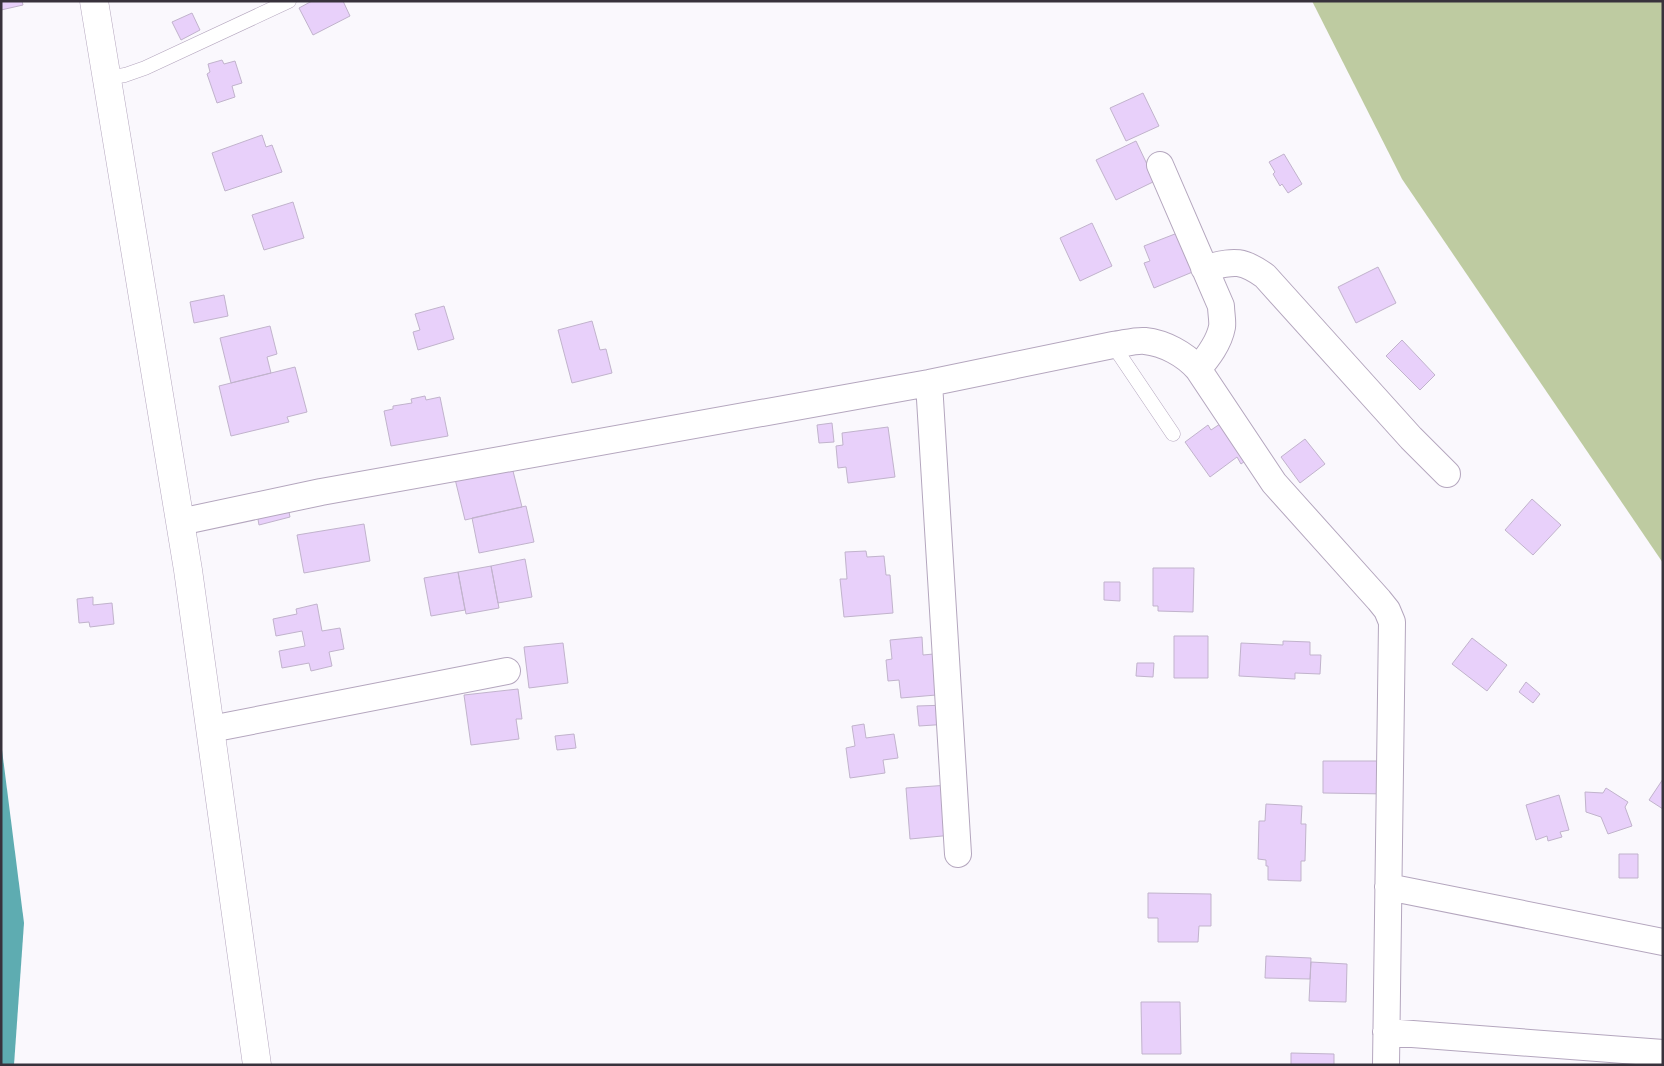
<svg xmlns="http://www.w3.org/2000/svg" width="1664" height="1066" viewBox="0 0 1664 1066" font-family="Jost,sans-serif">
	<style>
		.green { fill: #becba1 }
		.water { fill: #5eacb1 }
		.building { fill: #e8d0fa; stroke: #c1b3cc }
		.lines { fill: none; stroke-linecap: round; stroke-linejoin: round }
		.lane-casing { stroke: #b4a6be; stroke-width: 15 }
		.street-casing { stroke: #b4a6be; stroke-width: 28 }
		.secondary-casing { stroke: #b4a6be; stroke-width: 29 }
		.lane { stroke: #fff; stroke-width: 14 }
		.street { stroke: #fff; stroke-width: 26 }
		.secondary { stroke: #fff; stroke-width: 28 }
	</style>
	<rect width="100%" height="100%" fill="#faf8fd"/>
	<path class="green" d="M 1312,1 L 1663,1 L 1663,563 L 1402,179 Z"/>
	<path class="water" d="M 1,742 L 24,923 L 14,1065 L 1,1065 Z"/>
	<path class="building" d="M 1,1 L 22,1 L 23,5 L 1,10 Z
		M 312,1 L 343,1 L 350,16 L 313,35 L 299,8 Z
		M 192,13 L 200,30 L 181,40 L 172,22 Z
		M 222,60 L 224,64 L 235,61 L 242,83 L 232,86 L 235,97 L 217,103 L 207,74 L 210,72 L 208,64 Z
		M 1143,93 L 1159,126 L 1126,141 L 1110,108 Z
		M 262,135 L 266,147 L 272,145 L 282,172 L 225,191 L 212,153 Z
		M 1136,141 L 1155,181 L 1116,200 L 1096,160 Z
		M 1284,154 L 1302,184 L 1288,193 L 1282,184 L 1280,186 L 1273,174 L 1275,172 L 1269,162 Z
		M 293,202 L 304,238 L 264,250 L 252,215 Z
		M 1092,223 L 1112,266 L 1080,281 L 1060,238 Z
		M 1180,232 L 1195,271 L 1154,288 L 1144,263 L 1150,261 L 1144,246 Z
		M 1378,267 L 1396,303 L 1356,323 L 1338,287 Z
		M 224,295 L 228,316 L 194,323 L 190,302 Z
		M 444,306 L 454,339 L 418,350 L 413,332 L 420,330 L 415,314 Z
		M 592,321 L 600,350 L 606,349 L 612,373 L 572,383 L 558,330 Z
		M 270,326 L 277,354 L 267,357 L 271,373 L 231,383 L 220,338 Z
		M 1402,340 L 1435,375 L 1420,390 L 1386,356 Z
		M 295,367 L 307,412 L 287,417 L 289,422 L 231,436 L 219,386 Z
		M 425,396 L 426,400 L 440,397 L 448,436 L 391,446 L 384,411 L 393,409 L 393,406 L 412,403 L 411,399 Z
		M 1226,420 L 1252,456 L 1241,464 L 1237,457 L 1210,477 L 1185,442 L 1208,425 L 1211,430 Z
		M 832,423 L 834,442 L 819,443 L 817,425 Z
		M 888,427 L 895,477 L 848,483 L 846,467 L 838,468 L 836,446 L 843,445 L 842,433 Z
		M 1305,439 L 1325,464 L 1300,483 L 1281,457 Z
		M 512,467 L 522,507 L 465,520 L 455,479 Z
		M 1532,499 L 1561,525 L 1533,555 L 1505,530 Z
		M 287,502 L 290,517 L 259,525 L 256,508 Z
		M 526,506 L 534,542 L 479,553 L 472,518 Z
		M 364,524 L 370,561 L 304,573 L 297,535 Z
		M 866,551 L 867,557 L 884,556 L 886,575 L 890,575 L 893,613 L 844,617 L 840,579 L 847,579 L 845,552 Z
		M 525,559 L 532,597 L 498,603 L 491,566 Z
		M 491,566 L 499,608 L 466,614 L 458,572 Z
		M 1153,568 L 1194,568 L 1193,612 L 1158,611 L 1158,606 L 1153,606 Z
		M 458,572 L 465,610 L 431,616 L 424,578 Z
		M 1104,582 L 1120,582 L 1120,601 L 1104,600 Z
		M 93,597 L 93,605 L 112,603 L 114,624 L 90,627 L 89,622 L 79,623 L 77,599 Z
		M 317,604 L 322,631 L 340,628 L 344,649 L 329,652 L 332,666 L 311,671 L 309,663 L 282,668 L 279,651 L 305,646 L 302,631 L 276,636 L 273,619 L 297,614 L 296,609 Z
		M 1174,636 L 1208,636 L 1208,678 L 1174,678 Z
		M 922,637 L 923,655 L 944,653 L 948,694 L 901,698 L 899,680 L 888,681 L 886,660 L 892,659 L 890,640 Z
		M 1472,638 L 1507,665 L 1487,691 L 1452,664 Z
		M 1283,641 L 1310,642 L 1310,655 L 1321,655 L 1320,674 L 1295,673 L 1295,679 L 1239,676 L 1241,643 L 1283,645 Z
		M 563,643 L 568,683 L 529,688 L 524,647 Z
		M 1137,663 L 1154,663 L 1153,677 L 1136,676 Z
		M 1526,682 L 1540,694 L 1533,703 L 1519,692 Z
		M 518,689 L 522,719 L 516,719 L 519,739 L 471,745 L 464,695 Z
		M 948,705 L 949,724 L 919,726 L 917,706 Z
		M 864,724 L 866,738 L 894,734 L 898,758 L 883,760 L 885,773 L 850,778 L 846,748 L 855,746 L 852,726 Z
		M 574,734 L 576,748 L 557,750 L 555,736 Z
		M 1323,761 L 1388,761 L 1388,794 L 1323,793 Z
		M 1663,779 L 1663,809 L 1649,800 Z
		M 949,785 L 953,835 L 910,839 L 906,788 Z
		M 1606,788 L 1628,802 L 1625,807 L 1632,826 L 1608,834 L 1601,817 L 1586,812 L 1585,792 L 1603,793 Z
		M 1559,795 L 1569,830 L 1560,832 L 1562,837 L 1548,841 L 1547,836 L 1536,840 L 1526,805 Z
		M 1266,804 L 1302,806 L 1301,824 L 1306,824 L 1305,861 L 1301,861 L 1301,881 L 1268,880 L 1268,866 L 1266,866 L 1266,860 L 1258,859 L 1259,821 L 1265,821 Z
		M 1619,854 L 1638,854 L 1638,878 L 1619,878 Z
		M 1148,893 L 1211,894 L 1211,926 L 1199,926 L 1198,942 L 1158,942 L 1158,918 L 1148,918 Z
		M 1266,956 L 1311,958 L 1310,979 L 1265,978 Z
		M 1311,962 L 1347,964 L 1346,1002 L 1309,1001 Z
		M 1141,1002 L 1180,1002 L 1181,1054 L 1142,1054 Z
		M 1291,1053 L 1334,1054 L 1334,1065 L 1291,1065 Z"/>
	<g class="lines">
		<g class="lane-casing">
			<path id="lane" d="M 106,78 L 125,75 L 145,68 L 289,1
				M 1113,345 L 1173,434"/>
		</g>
		<g class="street-casing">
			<path id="street" d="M 1160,165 L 1221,306 C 1221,313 1223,321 1222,327 C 1219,343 1208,357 1198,369
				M 1204,268 C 1233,262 1240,258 1265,276 L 1411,438 L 1447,474
				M 929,383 L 958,854
				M 180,522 L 321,492 L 929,383 L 1113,345 C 1123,344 1135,340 1145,341 C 1164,343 1185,354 1198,369 L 1274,483 L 1379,600 L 1387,610 L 1392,622 L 1386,1065
				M 211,729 L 507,671
				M 1388,887 L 1663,942
				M 1386,1032 L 1663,1053"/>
		</g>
		<g class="secondary-casing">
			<path id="secondary" d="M 94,1 L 188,570 L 257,1065"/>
		</g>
		<use href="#lane" class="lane"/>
		<use href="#street" class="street"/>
		<use href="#secondary" class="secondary"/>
	</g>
	<rect width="1664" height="1066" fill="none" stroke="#38323c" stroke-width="5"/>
</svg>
